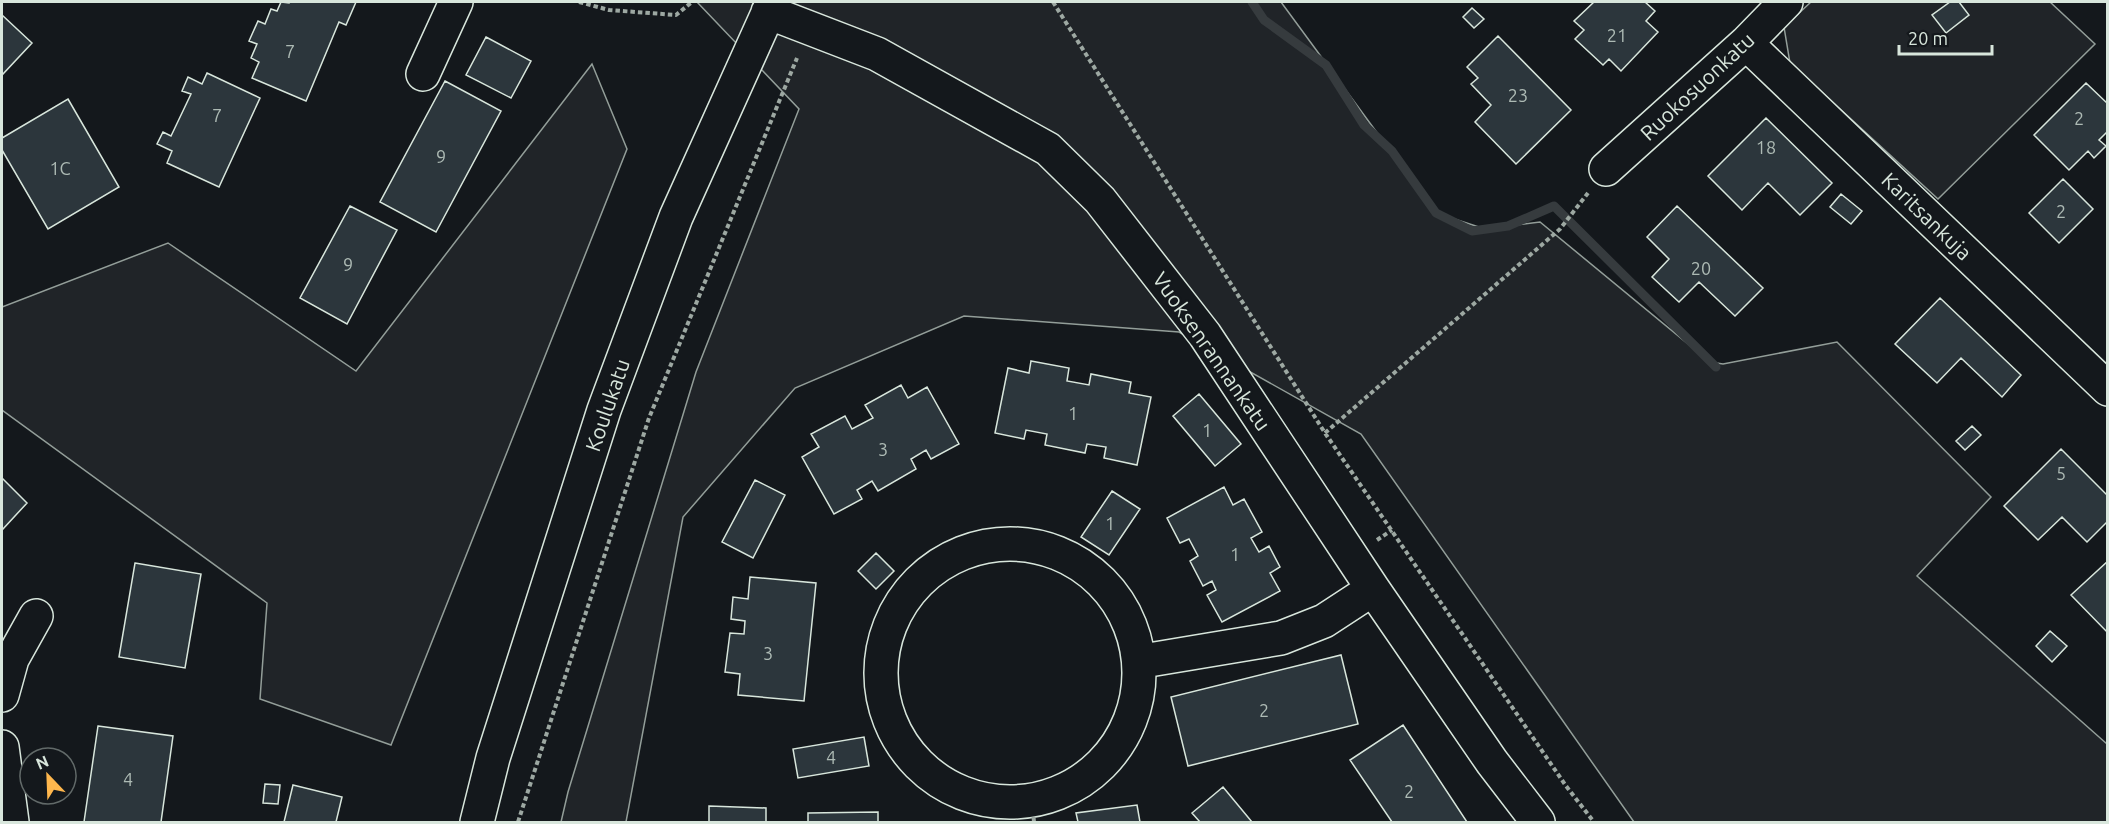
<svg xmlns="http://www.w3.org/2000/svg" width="2109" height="824" viewBox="0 0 2109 824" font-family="Ubuntu,sans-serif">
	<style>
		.green { fill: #202428; stroke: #939e99; stroke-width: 1.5 }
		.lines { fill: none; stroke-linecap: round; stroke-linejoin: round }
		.stream { stroke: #363b3e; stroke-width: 9 }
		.building { fill: #2c363c; stroke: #d8e6dc; stroke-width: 1.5 }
		.minor-casing { stroke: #d8e6dc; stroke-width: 36 }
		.path { stroke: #9da8a2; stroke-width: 4; stroke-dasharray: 4.5 3; stroke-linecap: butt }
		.minor { stroke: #14181c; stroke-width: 33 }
		.labels { text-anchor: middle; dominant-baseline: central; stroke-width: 4.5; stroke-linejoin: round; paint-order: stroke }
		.number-label { font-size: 18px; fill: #adbab4 }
		.street-label { font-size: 21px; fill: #d8e6dc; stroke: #14181c }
	</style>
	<rect width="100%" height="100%" fill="#14181c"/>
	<path class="green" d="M 697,2 L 1281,2 L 1436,213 L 1485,229 L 1540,222 L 1710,362 L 1723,364 L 1837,342 L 1991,497 L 1917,576 L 2107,744 L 2107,822 L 1634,822 L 1361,434 L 1179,332 L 964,316 L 795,388 L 683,517 L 626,822 L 561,822 L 568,792 L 696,372 L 799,109 Z
		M 1811,2 L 2050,2 L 2095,44 L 1938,199 L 1790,63 L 1784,27 Z
		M 592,64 L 627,149 L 391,745 L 260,699 L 267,603 L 2,410 L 2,307 L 168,243 L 356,371 Z"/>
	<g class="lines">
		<path class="stream" d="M 1252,2 L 1264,20 L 1326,65 L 1364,125 L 1392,151 L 1436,213 L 1472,231 L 1508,226 L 1554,206 L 1716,367"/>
	</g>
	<path class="building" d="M 281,2 L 289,3 L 289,2 L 356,2 L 346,25 L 339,22 L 306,101 L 252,78 L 259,62 L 251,58 L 257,44 L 249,41 L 258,21 L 265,24 L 271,9 L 277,11 Z
		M 1594,2 L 1645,2 L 1655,11 L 1646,21 L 1658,32 L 1621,71 L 1609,59 L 1603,65 L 1575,39 L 1584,30 L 1574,21 Z
		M 1950,2 L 1959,2 L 1969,15 L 1946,33 L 1932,15 Z
		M 1472,8 L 1484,19 L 1474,28 L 1463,17 Z
		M 2,15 L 32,43 L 2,75 Z
		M 1498,36 L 1571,110 L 1516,164 L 1475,122 L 1491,105 L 1471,84 L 1478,78 L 1467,67 Z
		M 486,37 L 531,61 L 511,98 L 466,75 Z
		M 207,73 L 260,98 L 219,187 L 167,163 L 172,151 L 157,144 L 163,132 L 171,136 L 191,94 L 182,91 L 188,77 L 202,84 Z
		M 445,81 L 501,111 L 436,232 L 380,202 Z
		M 2086,83 L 2108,104 L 2108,131 L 2099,140 L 2106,146 L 2094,158 L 2088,151 L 2069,170 L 2034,135 Z
		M 68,99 L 119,187 L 48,229 L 2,150 L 2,138 Z
		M 1766,118 L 1832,183 L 1800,215 L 1768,183 L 1742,210 L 1708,176 Z
		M 2063,179 L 2093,209 L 2059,243 L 2029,213 Z
		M 1841,194 L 1862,211 L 1851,224 L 1830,207 Z
		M 350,206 L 397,230 L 347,324 L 300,298 Z
		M 1677,206 L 1763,288 L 1735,316 L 1699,282 L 1679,302 L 1652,277 L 1669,259 L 1647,237 Z
		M 1940,298 L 2021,375 L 2002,397 L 1961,358 L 1937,383 L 1895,344 Z
		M 1031,361 L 1069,368 L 1067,381 L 1089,385 L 1091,374 L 1131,382 L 1129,393 L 1151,397 L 1137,465 L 1104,458 L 1106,447 L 1087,444 L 1085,453 L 1045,445 L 1047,434 L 1026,430 L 1024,439 L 995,433 L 1008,368 L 1029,373 Z
		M 901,385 L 908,398 L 927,387 L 959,444 L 931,459 L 926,450 L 911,459 L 916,469 L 878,491 L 872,481 L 857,490 L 862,499 L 834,514 L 802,457 L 819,447 L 811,434 L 845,416 L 852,429 L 873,418 L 865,405 Z
		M 1199,394 L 1241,444 L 1215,466 L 1173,416 Z
		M 1972,426 L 1981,435 L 1965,450 L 1956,441 Z
		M 2061,449 L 2108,496 L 2108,521 L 2087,542 L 2062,517 L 2038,540 L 2004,506 Z
		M 2,478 L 27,503 L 2,530 Z
		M 755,480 L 785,495 L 753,558 L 722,542 Z
		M 1224,487 L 1233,505 L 1244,499 L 1262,532 L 1251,538 L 1259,552 L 1269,546 L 1280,567 L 1270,573 L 1280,591 L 1222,622 L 1207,595 L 1216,590 L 1212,581 L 1203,586 L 1190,561 L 1198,556 L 1189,539 L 1180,543 L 1167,518 Z
		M 1112,491 L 1140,509 L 1109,555 L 1081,537 Z
		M 876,553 L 894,571 L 876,589 L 858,571 Z
		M 2108,561 L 2108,633 L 2071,595 Z
		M 135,563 L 201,574 L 185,668 L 119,657 Z
		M 750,577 L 816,583 L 804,701 L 738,695 L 740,674 L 725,672 L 730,633 L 744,634 L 745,621 L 731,619 L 733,597 L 748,599 Z
		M 2050,631 L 2067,646 L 2052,662 L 2036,646 Z
		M 1341,655 L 1358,724 L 1188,766 L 1171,697 Z
		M 1403,725 L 1467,822 L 1392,822 L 1350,760 Z
		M 98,726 L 173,736 L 161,822 L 84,822 Z
		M 864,737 L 869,766 L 798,778 L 793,749 Z
		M 265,784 L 280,785 L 278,804 L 263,803 Z
		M 293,785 L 342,797 L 336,822 L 284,822 Z
		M 1223,787 L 1252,822 L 1200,822 L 1192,813 Z
		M 1137,805 L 1140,822 L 1078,822 L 1076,813 Z
		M 709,806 L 766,808 L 766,822 L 709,822 Z
		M 878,812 L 878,822 L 808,822 L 808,813 Z"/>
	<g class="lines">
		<g class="minor-casing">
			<path id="minor" d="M 768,12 L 877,54 L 1048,149 L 1100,200 L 1205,335 L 1373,589 L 1492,762 L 1538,822
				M 1746,43 L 2108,389
				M 423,74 L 456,2
				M 1606,169 L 1746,43 L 1786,2
				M881 673a129 129 0 1 1 258 0a129 129 0 1 1-258 0Z
				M 1143,661 L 1281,638 L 1324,621 L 1373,589
				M 2,695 L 12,659 L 36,616
				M 2,747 L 12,822
				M 477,822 L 493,758 L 604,410 L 676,217 L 773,2"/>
		</g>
		<path class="path" d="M 579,2 L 609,10 L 676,15 L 692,2
			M 1053,2 L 1325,433 L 1566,786 L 1594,822
			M 1325,433 L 1560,229 L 1588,193
			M 1377,540 L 1392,530
			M 1032,802 L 1034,822
			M 518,822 L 649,418 L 797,58"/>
		<use href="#minor" class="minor"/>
	</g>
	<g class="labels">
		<g class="number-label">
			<text x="1617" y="35">21</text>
			<text x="290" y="51">7</text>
			<text x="1518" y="95">23</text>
			<text x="217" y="115">7</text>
			<text x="2079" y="118">2</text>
			<text x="1766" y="147">18</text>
			<text x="441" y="156">9</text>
			<text x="60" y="168">1C</text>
			<text x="2061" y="211">2</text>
			<text x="348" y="264">9</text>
			<text x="1701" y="268">20</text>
			<text x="1073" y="413">1</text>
			<text x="1207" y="430">1</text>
			<text x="883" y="449">3</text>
			<text x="2061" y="473">5</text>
			<text x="1110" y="523">1</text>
			<text x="1235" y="554">1</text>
			<text x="768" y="653">3</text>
			<text x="1264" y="710">2</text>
			<text x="831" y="757">4</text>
			<text x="128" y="779">4</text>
			<text x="1409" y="791">2</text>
		</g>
		<g class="street-label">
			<text transform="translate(1697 86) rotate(-43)">Ruokosuonkatu</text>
			<text transform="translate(1927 216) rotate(44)">Karitsankuja</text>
			<text transform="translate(1212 351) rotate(55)">Vuoksenrannankatu</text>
			<text transform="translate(607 405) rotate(-71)">Koulukatu</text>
		</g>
	</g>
	<rect width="2109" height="824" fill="none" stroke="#d8e6dc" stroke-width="6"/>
	<g transform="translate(48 776) rotate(337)"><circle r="28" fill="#14181c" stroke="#626a69" stroke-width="1.5"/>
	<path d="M0-4.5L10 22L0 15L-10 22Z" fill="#ffb74d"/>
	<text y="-9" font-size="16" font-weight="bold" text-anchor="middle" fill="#d8e6dc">N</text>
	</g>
	<path d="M1899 45v9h93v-9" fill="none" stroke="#d8e6dc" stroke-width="3"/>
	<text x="1908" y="45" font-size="18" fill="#d8e6dc" stroke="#14181c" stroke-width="4.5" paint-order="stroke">20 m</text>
</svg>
